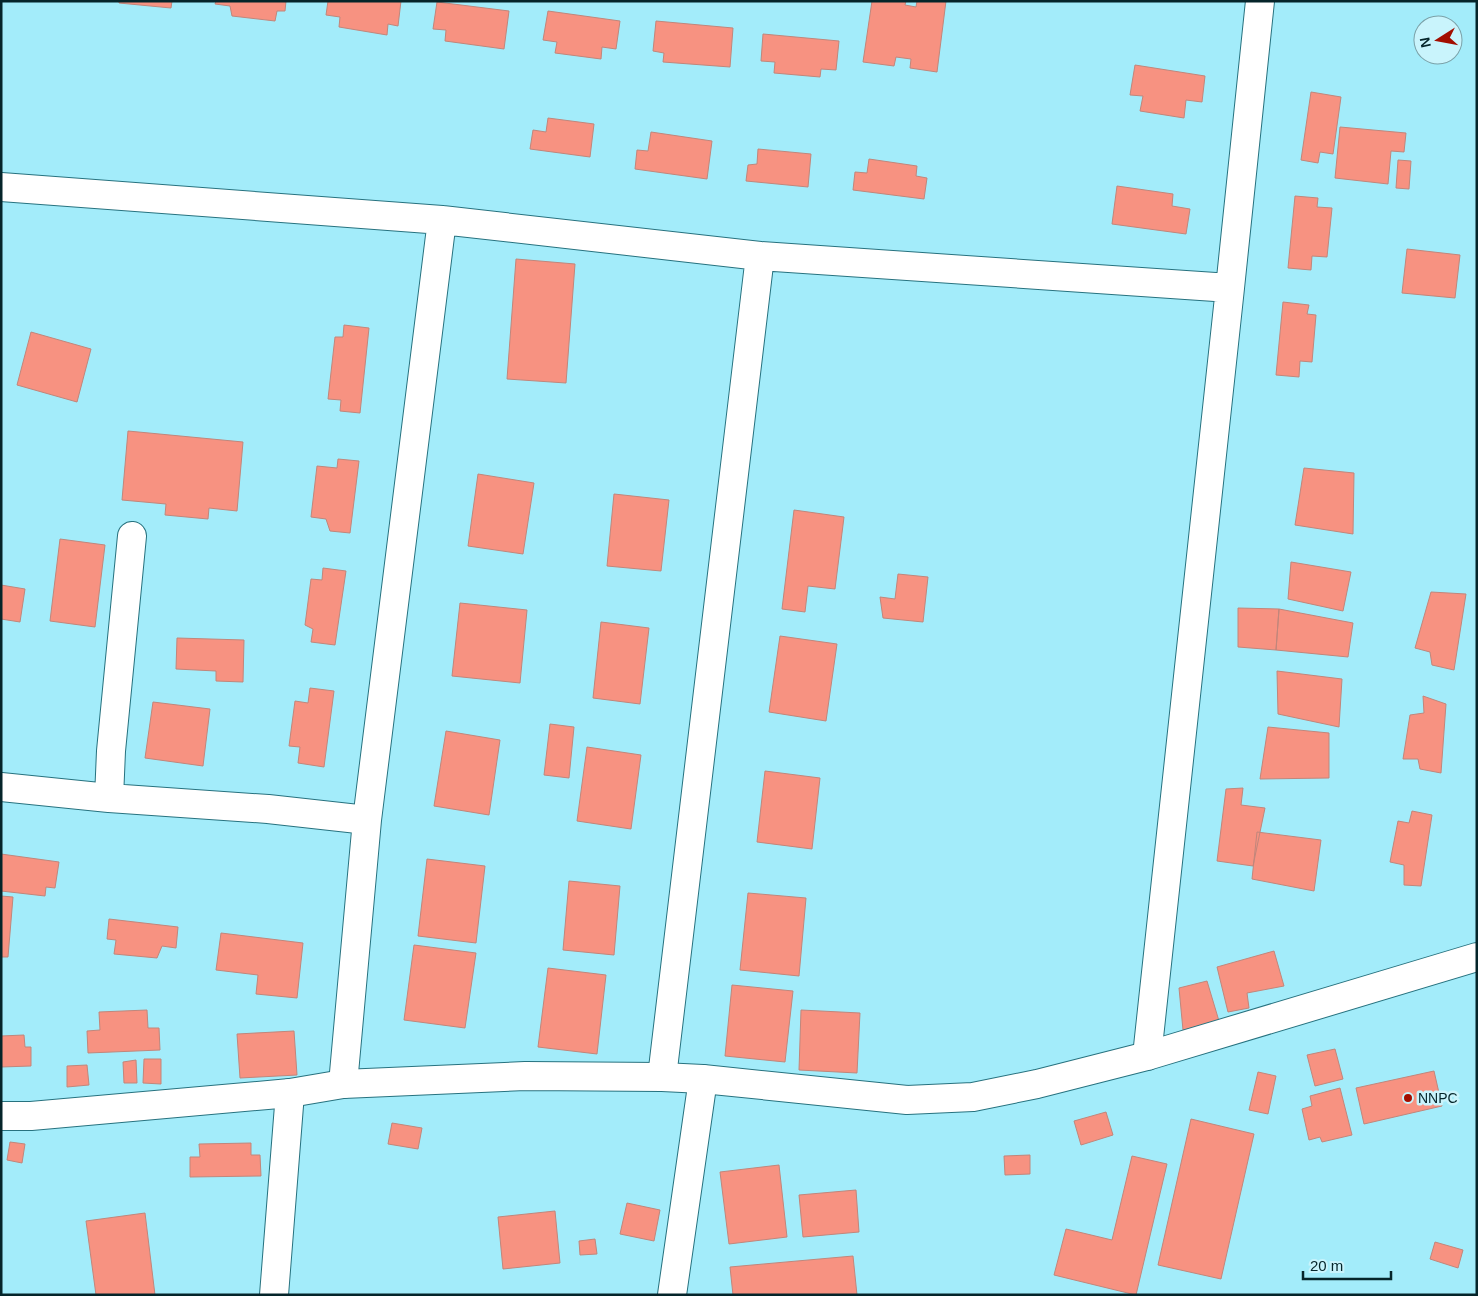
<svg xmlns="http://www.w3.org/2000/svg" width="1478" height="1296" viewBox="0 0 1478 1296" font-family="Arial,sans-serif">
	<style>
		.building { fill: #f79281; stroke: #c1867b }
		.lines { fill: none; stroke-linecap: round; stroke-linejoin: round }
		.minor-casing { stroke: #27727f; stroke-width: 30 }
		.tertiary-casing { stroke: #27727f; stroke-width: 30 }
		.minor { stroke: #fff; stroke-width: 28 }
		.tertiary { stroke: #fff; stroke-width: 28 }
		.poi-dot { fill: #a30e00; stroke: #c9f4fc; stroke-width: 2 }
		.labels { text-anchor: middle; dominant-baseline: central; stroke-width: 5; stroke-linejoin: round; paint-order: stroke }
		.poi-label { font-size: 14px; fill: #05252a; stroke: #c9f4fc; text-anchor: start }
	</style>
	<rect width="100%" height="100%" fill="#a3ecfa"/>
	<path class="building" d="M 119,1 L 172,1 L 171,8 L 119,3 Z
		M 216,1 L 286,1 L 285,11 L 277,11 L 275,21 L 232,16 L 230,6 L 215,4 Z
		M 328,1 L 401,1 L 398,26 L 388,24 L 387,35 L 339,27 L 340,17 L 326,15 Z
		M 872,1 L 906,1 L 905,5 L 916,7 L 917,1 L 946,1 L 937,72 L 910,68 L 911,59 L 896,57 L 894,66 L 863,62 Z
		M 437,2 L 509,11 L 504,49 L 445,41 L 446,30 L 433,29 Z
		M 548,11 L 620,21 L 616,49 L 602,47 L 601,59 L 555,53 L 557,42 L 543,40 Z
		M 656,21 L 733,28 L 730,67 L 663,62 L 664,53 L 653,51 Z
		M 763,34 L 839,41 L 836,70 L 821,69 L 820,77 L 774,73 L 775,62 L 761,61 Z
		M 1135,65 L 1205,76 L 1202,102 L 1186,100 L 1184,118 L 1140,111 L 1143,96 L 1130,95 Z
		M 1311,92 L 1341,97 L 1333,154 L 1320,152 L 1318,163 L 1301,160 Z
		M 548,118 L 594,124 L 590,157 L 530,149 L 533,130 L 546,132 Z
		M 1340,127 L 1406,133 L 1404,152 L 1391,151 L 1388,184 L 1335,178 Z
		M 651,132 L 712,141 L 707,179 L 635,169 L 637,150 L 648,151 Z
		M 758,149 L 811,154 L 808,187 L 746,181 L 748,165 L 757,164 Z
		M 869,159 L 917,166 L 916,176 L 927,178 L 924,199 L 853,190 L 855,172 L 867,173 Z
		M 1398,160 L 1411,161 L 1409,189 L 1396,188 Z
		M 1117,186 L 1173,194 L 1172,206 L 1190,209 L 1186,234 L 1112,224 Z
		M 1295,196 L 1318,198 L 1317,207 L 1332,208 L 1327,257 L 1312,256 L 1311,270 L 1288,268 Z
		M 1407,249 L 1460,255 L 1455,298 L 1402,293 Z
		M 516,259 L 575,264 L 566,383 L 507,379 Z
		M 1283,302 L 1309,305 L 1307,314 L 1316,315 L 1312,362 L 1300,361 L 1299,377 L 1276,375 Z
		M 344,325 L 369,328 L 360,413 L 340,411 L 341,400 L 328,399 L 335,337 L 343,337 Z
		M 31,332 L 91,349 L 77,402 L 17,385 Z
		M 128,431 L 243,442 L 237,511 L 209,508 L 208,519 L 165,515 L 166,504 L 122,500 Z
		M 338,459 L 359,461 L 350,533 L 330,531 L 326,519 L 311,517 L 317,466 L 337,468 Z
		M 1304,468 L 1354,473 L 1353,534 L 1295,525 Z
		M 478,474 L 534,483 L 523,554 L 468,546 Z
		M 614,494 L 669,500 L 661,571 L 607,566 Z
		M 794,510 L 844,517 L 835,589 L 808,586 L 805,612 L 782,609 Z
		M 60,539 L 105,545 L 95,627 L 50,621 Z
		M 1291,562 L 1351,572 L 1343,611 L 1288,599 Z
		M 323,568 L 346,571 L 335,645 L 311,642 L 313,629 L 305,625 L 311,579 L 322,580 Z
		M 898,574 L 928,577 L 923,622 L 883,618 L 880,597 L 895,599 Z
		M 1,585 L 25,589 L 20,622 L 1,619 Z
		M 1431,592 L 1466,594 L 1454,670 L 1432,665 L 1430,652 L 1415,648 Z
		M 460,603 L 527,610 L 520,683 L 452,676 Z
		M 1238,608 L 1279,609 L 1276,650 L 1238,647 Z
		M 1279,609 L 1353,623 L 1348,657 L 1276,650 Z
		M 601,622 L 649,628 L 640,704 L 593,698 Z
		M 780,636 L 837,644 L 826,721 L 769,712 Z
		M 177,638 L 244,640 L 243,682 L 216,681 L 216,671 L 176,669 Z
		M 1277,671 L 1342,679 L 1339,727 L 1278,714 Z
		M 310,688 L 334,691 L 324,767 L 298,763 L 300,747 L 289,746 L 295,701 L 308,703 Z
		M 1423,696 L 1446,704 L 1441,773 L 1420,769 L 1418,759 L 1403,759 L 1410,715 L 1424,713 Z
		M 153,702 L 210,709 L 203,766 L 145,758 Z
		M 550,724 L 574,727 L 569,778 L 544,775 Z
		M 1268,727 L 1329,733 L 1329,778 L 1260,779 Z
		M 446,731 L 500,740 L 489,815 L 434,806 Z
		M 587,747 L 641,755 L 631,829 L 577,821 Z
		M 765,771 L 820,778 L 812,849 L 757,842 Z
		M 1243,788 L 1241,805 L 1265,808 L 1253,866 L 1217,861 L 1226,789 Z
		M 1412,811 L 1432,815 L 1421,886 L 1404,885 L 1404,865 L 1390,862 L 1398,821 L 1409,823 Z
		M 1257,832 L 1321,840 L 1314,891 L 1252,879 Z
		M 1,854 L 59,862 L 55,888 L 46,887 L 45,896 L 1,891 Z
		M 427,859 L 485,866 L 476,943 L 418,936 Z
		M 569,881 L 620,886 L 614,955 L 563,950 Z
		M 748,893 L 806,898 L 799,976 L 740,970 Z
		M 1,896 L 13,897 L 8,957 L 1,957 Z
		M 109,919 L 178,927 L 176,948 L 162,946 L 157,958 L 114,954 L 116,940 L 107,939 Z
		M 221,933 L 303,943 L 297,998 L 256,994 L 258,975 L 216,970 Z
		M 414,945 L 476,953 L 465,1028 L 404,1020 Z
		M 1274,951 L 1284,986 L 1247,993 L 1249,1008 L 1228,1012 L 1217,967 Z
		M 548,968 L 606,975 L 597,1054 L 538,1047 Z
		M 1207,981 L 1219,1021 L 1183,1030 L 1179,988 Z
		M 732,985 L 793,991 L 785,1062 L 725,1056 Z
		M 147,1010 L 148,1028 L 159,1028 L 160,1050 L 88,1053 L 87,1031 L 100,1030 L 99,1012 Z
		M 801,1010 L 860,1013 L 857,1073 L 799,1070 Z
		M 294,1031 L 297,1075 L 240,1078 L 237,1034 Z
		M 24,1035 L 25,1047 L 31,1047 L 31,1066 L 1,1067 L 1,1036 Z
		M 1335,1049 L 1343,1079 L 1315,1086 L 1307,1055 Z
		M 144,1059 L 161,1059 L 161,1084 L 143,1083 Z
		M 136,1060 L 137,1083 L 124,1083 L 123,1062 Z
		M 87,1065 L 89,1085 L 67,1087 L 67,1066 Z
		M 1434,1071 L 1442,1106 L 1364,1124 L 1356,1088 Z
		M 1258,1072 L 1276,1076 L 1268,1114 L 1249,1110 Z
		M 1340,1088 L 1352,1135 L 1322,1142 L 1320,1137 L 1309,1140 L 1302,1109 L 1312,1106 L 1310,1096 Z
		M 1106,1112 L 1113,1135 L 1081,1145 L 1074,1121 Z
		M 1191,1119 L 1254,1134 L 1221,1279 L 1158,1265 Z
		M 392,1123 L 422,1128 L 418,1149 L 388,1144 Z
		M 10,1142 L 25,1144 L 22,1163 L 7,1160 Z
		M 251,1143 L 251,1155 L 260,1155 L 261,1176 L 190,1177 L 190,1157 L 200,1157 L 199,1144 Z
		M 1030,1155 L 1030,1174 L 1005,1175 L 1004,1156 Z
		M 1132,1156 L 1167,1164 L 1136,1295 L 1054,1275 L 1066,1229 L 1112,1240 Z
		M 779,1165 L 787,1237 L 729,1244 L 720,1172 Z
		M 856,1190 L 859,1232 L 803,1237 L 799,1195 Z
		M 627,1203 L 660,1210 L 654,1241 L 620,1234 Z
		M 555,1211 L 560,1263 L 503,1269 L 498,1217 Z
		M 145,1213 L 155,1295 L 96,1295 L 86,1221 Z
		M 595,1239 L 597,1254 L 580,1255 L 579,1241 Z
		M 1435,1242 L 1463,1250 L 1458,1268 L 1430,1259 Z
		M 853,1256 L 857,1295 L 733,1295 L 730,1267 Z"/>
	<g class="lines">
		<g class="minor-casing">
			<path id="minor" d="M 1,187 L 442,220 L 760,256 L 1230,288
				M 1,787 L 109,798 L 268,809 L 367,820
				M 109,798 L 111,751 L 132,536
				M 1147,1056 L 1230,288 L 1260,1
				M 662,1077 L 760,256
				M 343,1084 L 367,820 L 442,220
				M 274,1295 L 290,1093
				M 672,1295 L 703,1079"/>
		</g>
		<g class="tertiary-casing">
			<path id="tertiary" d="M 1,1116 L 31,1116 L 290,1093 L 343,1084 L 525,1076 L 662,1077 L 703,1079 L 907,1100 L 973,1097 L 1037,1084 L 1147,1056 L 1477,957"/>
		</g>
		<use href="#minor" class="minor"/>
		<use href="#tertiary" class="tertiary"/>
	</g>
	<circle class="poi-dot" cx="1408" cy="1098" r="5"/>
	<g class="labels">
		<g class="poi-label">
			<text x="1418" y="1098">NNPC</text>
		</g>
	</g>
	<rect width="1478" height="1296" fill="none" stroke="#05252a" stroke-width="5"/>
	<g transform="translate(1438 40) rotate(259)"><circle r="24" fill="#c9f4fc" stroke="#7ba1a8"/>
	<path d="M0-4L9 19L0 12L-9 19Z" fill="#a30e00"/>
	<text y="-8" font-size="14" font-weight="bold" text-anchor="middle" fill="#05252a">N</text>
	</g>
	<path d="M1303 1271v8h88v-8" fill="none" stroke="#05252a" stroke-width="2.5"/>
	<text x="1310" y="1271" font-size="15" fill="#05252a" stroke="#c9f4fc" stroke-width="4" paint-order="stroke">20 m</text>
</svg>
